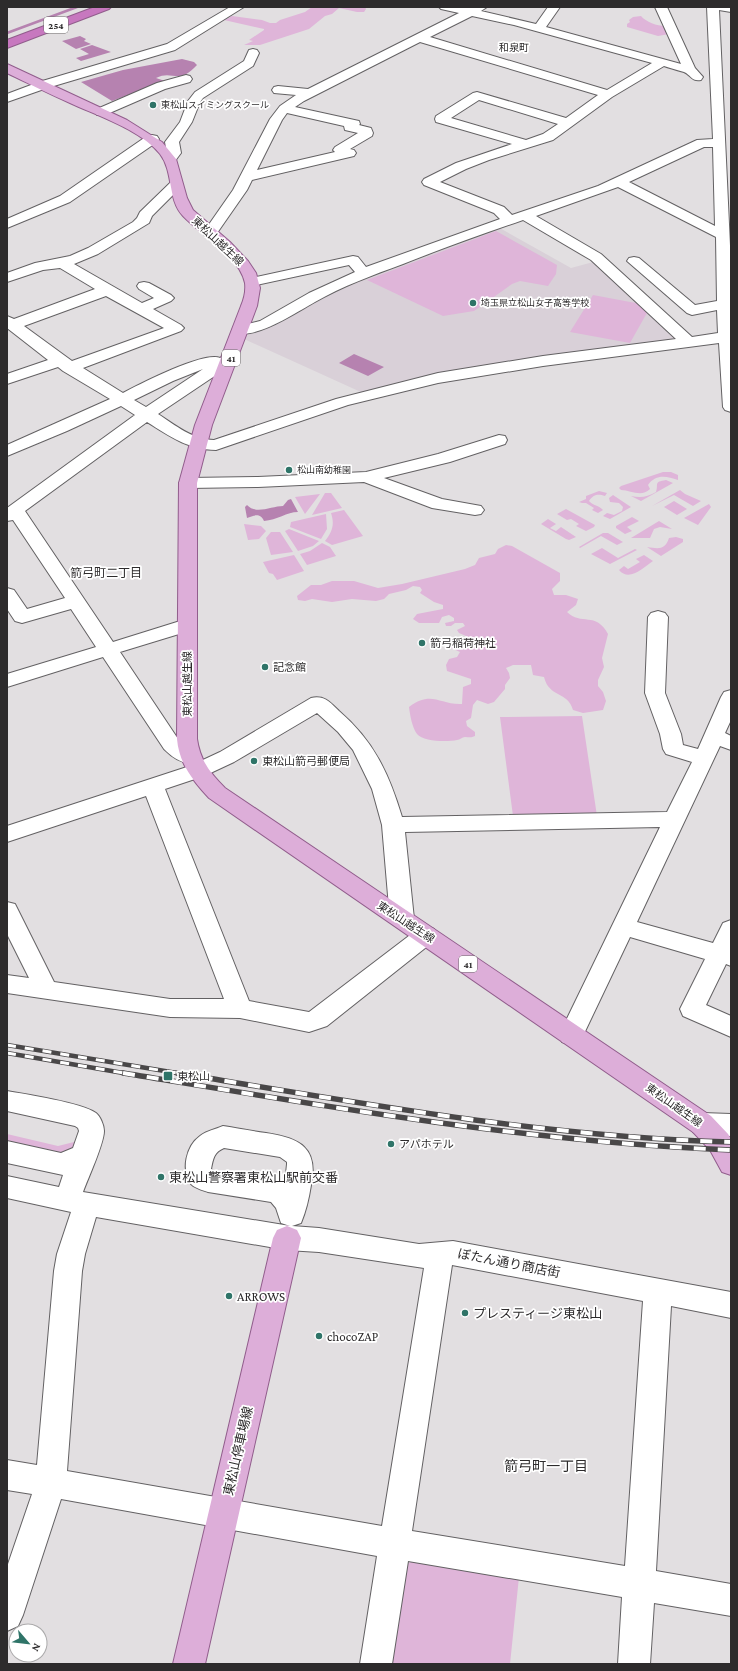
<svg xmlns="http://www.w3.org/2000/svg" width="738" height="1671" viewBox="0 0 738 1671" font-family="'Crimson Pro','Noto Sans JP',serif">
	<style>
		.built { fill: #d9d0d8 }
		.green { fill: #dfb5d9 }
		.water { fill: #b682b0 }
		.lines { fill: none; stroke-linecap: round; stroke-linejoin: round }
		.stream { stroke: #b682b0; stroke-width: 2.5 }
		.minor-casing { stroke: #636163; stroke-width: 2 }
		.major-casing { stroke: #915d8c; stroke-width: 2 }
		.highway-casing { stroke: #915d8c; stroke-width: 2 }
		.minor { fill: #fff; fill-rule: evenodd }
		.major { fill: #ddaed9; fill-rule: evenodd }
		.highway { fill: #c778bf; fill-rule: evenodd }
		.rail-far1-casing { stroke: #494748; stroke-width: 4.5 }
		.rail-casing { stroke: #494748; stroke-width: 5.5 }
		.rail-far1 { stroke: #fff; stroke-width: 3; stroke-dasharray: 9; stroke-linecap: butt }
		.rail { stroke: #fff; stroke-width: 4; stroke-dasharray: 12; stroke-linecap: butt }
		.poi-dot { fill: #2f7468; stroke: #fff; stroke-width: 1.5 }
		.labels { text-anchor: middle; dominant-baseline: central; stroke-width: 3.5; stroke-linejoin: round; paint-order: stroke }
		.far-poi-label { font-size: 9px; fill: #2d2b2c; stroke: #fff; text-anchor: start }
		.shield { fill: #fff; stroke: #6c6b6b; stroke-width: 1 }
		.shield-label { font-size: 10px; font-weight: bold; fill: #2d2b2c }
		.far-neighbourhood-label { font-size: 10px; fill: #2d2b2c; stroke: #fff }
		.street-label { font-size: 11px; fill: #2d2b2c; stroke: #fff }
		.poi-label { font-size: 11px; fill: #2d2b2c; stroke: #fff; text-anchor: start }
		.neighbourhood-label { font-size: 12px; fill: #2d2b2c; stroke: #fff }
		.near-poi-label { font-size: 13px; fill: #2d2b2c; stroke: #fff; text-anchor: start }
		.near-street-label { font-size: 13px; fill: #2d2b2c; stroke: #fff }
		.near-neighbourhood-label { font-size: 14px; fill: #2d2b2c; stroke: #fff }
	</style>
	<rect width="100%" height="100%" fill="#e2dfe1"/>
	<path class="built" d="M 496,226 L 571,268 L 597,261 L 682,339 L 363,393 L 244,339 L 246,336 L 321,294 Z"/>
	<path class="green" d="M 312,7 L 365,7 L 366,9 L 364,12 L 357,12 L 339,8 L 332,14 L 325,16 L 309,29 L 260,45 L 244,45 L 253,41 L 249,40 L 264,30 L 264,29 L 224,20 L 232,16 L 262,20 L 270,23 L 276,23 L 280,20 L 305,12 Z
		M 641,16 C 646,22 657,26 665,26 L 669,34 L 658,36 L 627,27 L 627,24 L 630,22 L 629,20 L 633,17 Z
		M 496,231 L 557,265 L 556,274 L 548,286 L 520,281 L 512,284 L 474,311 L 443,316 L 367,280 Z
		M 593,295 L 641,304 L 648,311 L 630,343 L 570,332 Z
		M 663,472 L 671,472 L 678,475 L 678,480 C 666,476 656,474 648,485 L 650,489 C 641,498 631,490 621,490 L 619,488 L 621,486 Z
		M 666,480 L 673,483 L 641,501 L 631,496 C 641,498 647,497 656,492 C 659,484 653,482 666,480 Z
		M 680,490 L 685,494 L 701,501 L 693,506 L 674,495 L 652,506 Z
		M 599,491 L 607,493 L 605,496 C 598,494 594,494 589,501 C 593,506 599,505 603,510 L 598,513 L 592,510 L 594,508 L 586,503 L 582,503 L 579,502 L 586,499 L 586,496 Z
		M 325,493 L 331,493 L 342,508 L 312,515 Z
		M 320,494 L 305,514 L 295,497 Z
		M 613,495 L 631,507 L 610,519 L 603,516 L 607,513 L 614,515 L 622,511 L 623,507 L 619,503 L 610,502 L 609,498 Z
		M 674,501 L 687,509 L 677,515 L 664,507 Z
		M 709,504 L 711,507 L 698,525 L 684,518 Z
		M 566,509 L 595,525 L 594,527 L 586,531 L 576,526 L 579,524 L 571,519 L 567,520 L 557,514 Z
		M 344,510 L 363,536 L 332,545 L 325,541 C 332,532 335,525 331,513 Z
		M 326,514 L 327,529 L 321,539 L 290,527 L 291,522 Z
		M 632,517 L 639,521 L 627,527 L 632,531 L 625,534 L 616,528 L 616,526 Z
		M 548,519 L 556,524 L 550,528 L 556,531 L 561,527 L 576,537 L 569,540 L 566,539 L 541,524 Z
		M 659,521 L 672,529 L 660,527 L 654,529 L 650,538 L 631,538 Z
		M 244,524 L 261,526 L 266,531 L 259,539 L 248,540 Z
		M 289,529 L 319,541 L 313,546 L 298,551 L 285,531 Z
		M 271,532 L 280,532 L 293,552 L 271,555 L 266,538 Z
		M 603,533 L 608,533 L 623,542 L 617,545 L 601,536 L 580,548 L 579,547 Z
		M 676,537 L 683,539 L 683,542 L 661,556 L 647,547 C 659,549 665,550 669,538 Z
		M 322,543 L 330,547 L 336,556 L 307,565 L 300,554 L 310,551 Z
		M 506,545 L 512,546 L 560,573 L 560,581 L 552,589 L 554,595 L 566,595 L 578,599 L 576,605 L 567,612 C 581,626 596,611 608,634 L 602,658 L 604,667 L 598,680 L 598,686 L 603,692 L 606,701 L 603,710 L 583,713 L 573,710 C 568,691 549,698 544,677 L 533,675 L 531,665 L 513,665 L 506,668 L 509,673 L 510,678 L 505,685 L 505,689 L 494,702 L 488,704 L 477,700 L 473,705 L 471,718 L 466,721 L 467,726 L 475,732 L 475,736 C 471,738 469,737 465,737 C 462,737 460,740 457,740 C 448,742 423,742 417,734 C 412,727 410,715 409,707 C 432,690 439,705 462,704 L 463,687 L 471,684 L 471,679 L 447,671 L 446,665 L 449,659 L 457,657 L 460,652 L 449,647 L 448,644 L 456,640 L 462,642 L 468,640 L 466,636 L 459,633 L 457,630 L 465,626 L 463,623 L 455,623 L 451,626 L 446,626 L 445,623 L 454,621 L 454,618 L 449,615 L 442,617 L 439,623 L 419,623 L 413,619 L 417,614 L 443,609 L 443,605 L 434,602 L 420,593 L 422,590 L 420,587 L 413,586 L 406,590 L 389,594 L 384,599 L 376,601 L 352,599 L 332,602 L 312,599 L 305,601 L 298,600 L 297,596 L 311,585 L 321,585 L 332,581 L 354,581 L 378,588 L 402,584 L 465,569 L 475,565 L 479,558 L 495,554 L 498,549 Z
		M 602,548 L 618,558 L 635,549 L 637,550 L 610,564 L 591,554 Z
		M 294,555 L 304,571 L 277,580 L 273,574 L 269,573 L 263,562 Z
		M 644,555 L 653,561 C 643,568 629,582 619,570 L 624,566 L 628,569 L 640,562 L 636,559 Z
		M 582,716 L 597,816 L 513,816 L 500,717 Z
		M 7,1134 L 58,1146 L 78,1141 L 76,1148 L 60,1154 L 7,1142 Z
		M 416,1560 L 519,1577 L 510,1664 L 381,1664 L 396,1568 Z"/>
	<path class="water" d="M 80,36 L 86,39 L 84,41 L 91,44 L 76,49 L 62,41 Z
		M 92,45 L 111,52 L 81,61 L 76,58 L 89,54 L 80,49 Z
		M 182,59 L 194,62 L 197,65 C 178,86 173,69 156,78 L 165,81 L 112,101 L 81,82 L 123,70 Z
		M 354,354 L 384,367 L 368,376 L 339,363 Z
		M 291,499 L 298,512 C 287,512 277,520 264,521 C 260,512 253,516 247,518 L 245,507 L 247,505 C 256,515 272,506 283,506 L 288,500 Z"/>
	<g class="lines">
		<path class="stream" d="M 7,33 L 77,7"/>
		<g class="minor-casing">
			<path id="minor" d="M 230,7 L 244,7 L 175,50 L 47,88 L 7,102 L 7,94 L 39,82 L 167,44 Z
				M 439,7 C 456,7 471,7 487,7 L 481,11 L 536,24 L 548,7 L 560,7 L 546,27 L 681,64 L 655,7 L 667,7 L 695,68 L 703,77 L 701,80 C 692,82 691,75 684,72 C 677,70 670,68 664,66 L 612,97 L 553,140 L 489,160 L 466,169 L 440,182 L 504,207 L 512,215 L 598,186 L 697,140 L 713,139 L 707,7 L 731,7 L 731,12 L 719,10 L 731,267 L 731,412 L 725,410 L 723,407 L 719,343 L 543,366 L 438,383 L 348,405 L 216,450 C 189,450 169,436 147,422 L 25,511 L 113,642 L 177,622 L 187,621 L 194,623 L 197,627 L 194,631 L 179,634 L 120,652 L 178,739 L 186,747 L 197,752 L 200,757 L 197,762 C 184,766 173,758 164,749 L 103,657 L 7,687 L 7,674 L 96,647 L 71,609 L 22,623 L 15,621 L 7,609 L 7,588 L 14,590 L 27,609 L 65,598 L 13,520 L 7,521 L 7,508 L 135,415 L 121,406 L 67,431 L 7,456 L 7,445 L 110,399 L 63,371 L 58,367 L 7,384 L 7,374 L 48,360 L 7,328 L 7,316 L 14,319 L 95,289 L 60,268 L 43,270 L 7,282 L 7,273 L 35,263 L 70,256 L 88,248 L 133,222 L 137,218 L 140,212 L 171,182 L 181,182 L 183,185 L 152,216 L 149,223 L 98,254 L 74,264 L 142,303 L 154,298 L 139,289 L 137,286 L 139,283 L 144,282 L 149,283 L 171,295 L 174,298 L 171,301 L 153,309 L 181,325 L 184,328 L 181,331 L 83,368 L 123,393 C 140,384 204,351 220,358 L 231,353 L 237,355 L 239,358 L 237,361 L 158,414 C 175,425 193,440 214,440 L 336,399 L 438,373 L 543,356 L 676,339 L 591,260 L 523,220 C 483,234 443,248 403,264 C 373,275 343,286 315,302 C 295,313 257,339 235,333 L 232,330 L 235,327 L 260,321 L 309,293 L 355,272 L 349,265 L 252,286 L 247,285 L 245,282 L 247,279 L 353,256 L 358,257 L 366,267 L 500,219 L 494,213 L 424,185 L 422,182 L 424,179 L 456,163 L 512,144 L 436,122 L 435,119 L 436,116 L 473,93 L 477,92 L 566,118 L 598,95 L 420,42 L 304,101 L 295,107 L 359,121 L 360,124 L 359,125 L 371,128 L 373,133 L 372,136 L 350,149 L 354,150 L 356,153 L 354,156 L 252,180 L 247,190 L 215,236 L 210,237 L 205,236 L 203,233 L 233,190 L 270,119 L 280,106 L 296,95 L 274,93 L 272,90 L 274,87 L 278,86 L 308,89 L 459,13 L 441,9 ZM 472,16 L 514,25 L 652,63 L 607,90 L 430,37 ZM 479,100 L 558,124 L 543,134 L 526,140 L 451,118 ZM 287,113 L 344,126 L 345,130 L 358,133 L 335,147 L 333,150 L 335,152 L 257,170 L 282,120 ZM 704,147 L 713,147 L 715,226 L 629,182 ZM 618,187 L 716,237 L 717,301 L 695,305 L 639,258 L 634,257 L 629,258 L 627,261 L 687,313 L 692,315 L 717,310 L 718,333 L 692,337 L 601,254 L 536,216 ZM 106,296 L 164,328 L 72,361 L 24,326 ZM 203,369 L 146,407 L 134,400 L 173,381 Z
				M 253,49 L 257,50 L 259,53 L 253,66 L 203,98 L 200,102 L 192,122 L 179,142 L 181,153 L 175,161 L 165,161 L 163,158 L 167,153 L 165,142 L 180,122 L 188,101 L 195,92 L 244,61 L 249,50 Z
				M 186,75 L 190,76 L 192,79 L 190,82 L 165,89 L 105,115 L 97,115 L 95,112 L 97,109 L 157,83 Z
				M 152,135 L 157,136 L 159,139 L 157,142 L 70,202 L 7,228 L 7,219 L 60,196 L 147,136 Z
				M 499,435 L 505,436 L 507,440 L 505,444 L 450,462 L 384,478 L 442,499 L 481,506 L 484,510 L 481,514 L 475,515 L 432,508 L 364,482 L 258,487 L 188,488 L 182,487 L 179,483 L 182,479 L 188,478 L 258,477 L 366,472 L 438,454 Z
				M 658,611 L 665,613 L 668,617 L 665,693 L 681,734 L 683,745 L 698,749 L 721,697 L 724,692 L 731,690 L 731,720 L 725,733 L 731,736 L 731,750 L 720,746 L 637,922 L 713,943 L 723,923 L 731,920 L 731,966 L 726,964 L 706,1005 L 731,1016 L 731,1037 L 683,1016 L 680,1009 L 705,959 L 630,937 L 580,1042 L 571,1045 L 562,1042 L 559,1035 L 660,827 L 405,832 L 414,919 L 410,925 L 402,928 L 394,925 L 390,919 L 382,825 L 372,789 L 353,750 L 338,732 L 317,713 L 234,762 L 204,776 L 165,789 L 249,1001 L 309,1012 L 418,929 L 426,926 L 434,929 L 438,935 L 434,941 L 327,1026 L 309,1032 L 240,1018 L 170,1017 L 7,993 L 7,975 L 29,978 L 7,934 L 7,902 L 15,904 L 54,982 L 170,999 L 224,999 L 146,796 L 7,842 L 7,826 L 190,766 L 220,752 L 311,698 C 324,695 330,702 339,711 C 374,741 389,774 402,817 L 667,812 L 692,762 L 666,754 L 663,749 L 660,734 L 645,693 L 648,617 L 651,613 Z
				M 7,1091 C 25,1094 83,1103 96,1113 C 100,1116 104,1125 104,1131 C 104,1144 88,1178 83,1192 L 290,1226 L 281,1223 L 276,1208 L 271,1202 L 208,1192 C 202,1190 195,1188 191,1184 C 181,1170 186,1146 200,1136 C 206,1131 216,1129 223,1126 C 237,1128 251,1131 266,1133 C 299,1138 319,1147 311,1185 C 309,1198 306,1211 301,1223 L 292,1226 L 319,1228 L 419,1244 L 453,1241 L 731,1292 L 731,1318 L 671,1306 L 656,1571 L 731,1584 L 731,1616 L 654,1603 L 650,1664 L 618,1664 L 622,1597 L 408,1561 L 392,1664 L 360,1664 L 377,1556 L 61,1499 L 23,1615 L 18,1626 L 7,1631 L 7,1567 L 32,1494 L 7,1490 L 7,1460 L 37,1465 L 54,1271 L 57,1254 L 71,1212 L 7,1198 L 7,1176 L 59,1187 L 63,1175 L 7,1163 L 7,1141 L 61,1153 L 73,1148 L 79,1131 L 78,1128 L 75,1126 L 7,1111 ZM 224,1148 L 280,1157 L 287,1162 L 287,1164 L 285,1183 L 214,1171 L 211,1169 C 213,1159 214,1152 224,1148 ZM 96,1217 L 287,1250 L 319,1252 L 424,1268 L 382,1526 L 67,1471 L 82,1271 L 85,1254 ZM 452,1265 L 643,1301 L 625,1566 L 412,1531 Z
				M 702,1113 L 731,1114 L 731,1136 L 702,1135 L 693,1132 L 689,1124 L 693,1116 Z"/>
		</g>
		<g class="major-casing">
			<path id="major" d="M 7,64 L 127,120 L 162,142 L 176,159 L 187,198 L 193,210 L 230,242 L 248,261 L 256,273 L 260,288 L 257,306 L 212,425 L 197,483 L 197,739 C 200,760 210,773 225,788 L 711,1116 L 728,1134 L 731,1139 L 731,1175 L 722,1172 L 710,1150 L 693,1132 L 209,798 C 193,781 179,763 177,739 L 179,483 L 195,425 L 241,306 C 244,299 246,291 245,283 C 239,255 201,235 183,216 C 167,199 174,172 160,154 C 141,130 98,116 70,103 C 49,94 28,83 7,73 Z
				M 287,1226 L 297,1230 L 301,1238 L 205,1664 L 173,1664 L 273,1238 L 277,1230 Z"/>
		</g>
		<g class="highway-casing">
			<path id="highway" d="M 95,7 L 111,7 L 109,9 L 7,48 L 7,40 Z"/>
		</g>
		<use href="#minor" class="minor"/>
		<use href="#major" class="major"/>
		<use href="#highway" class="highway"/>
		<g class="rail-far1-casing">
			<path id="rail-far1" d="M 7,1045 L 183,1074
				M 7,1053 L 129,1074"/>
		</g>
		<g class="rail-casing">
			<path id="rail" d="M 123,1073 C 325,1106 526,1142 731,1150
				M 177,1073 C 361,1103 544,1137 731,1142"/>
		</g>
		<use href="#rail-far1" class="rail-far1"/>
		<use href="#rail" class="rail"/>
	</g>
	<g class="poi-dot">
		<circle cx="153" cy="105" r="4"/>
		<circle cx="473" cy="303" r="4"/>
		<circle cx="289" cy="470" r="4"/>
		<circle cx="422" cy="643" r="4"/>
		<circle cx="265" cy="667" r="4"/>
		<circle cx="254" cy="761" r="4"/>
		<rect x="163" y="1071" width="10" height="10" rx="2"/>
		<circle cx="391" cy="1144" r="4"/>
		<circle cx="161" cy="1177" r="4"/>
		<circle cx="229" cy="1296" r="4"/>
		<circle cx="465" cy="1313" r="4"/>
		<circle cx="319" cy="1336" r="4"/>
	</g>
	<g class="labels">
		<g class="far-poi-label">
			<text x="161" y="105">東松山スイミングスクール</text>
			<text x="481" y="303">埼玉県立松山女子高等学校</text>
			<text x="297" y="470">松山南幼稚園</text>
		</g>
		<g class="shield">
			<rect x="44" y="17" width="24" height="16" rx="3"/>
			<rect x="222" y="350" width="18" height="16" rx="3"/>
			<rect x="459" y="956" width="18" height="16" rx="3"/>
		</g>
		<g class="shield-label">
			<text x="56" y="25">254</text>
			<text x="231" y="358">41</text>
			<text x="468" y="964">41</text>
		</g>
		<g class="far-neighbourhood-label">
			<text x="514" y="47">和泉町</text>
		</g>
		<g class="street-label">
			<text transform="translate(218 241) rotate(43)">東松山越生線</text>
			<text transform="translate(187 684) rotate(-90)">東松山越生線</text>
			<text transform="translate(406 922) rotate(33)">東松山越生線</text>
			<text transform="translate(674 1105) rotate(35)">東松山越生線</text>
		</g>
		<g class="poi-label">
			<text x="430" y="643">箭弓稲荷神社</text>
			<text x="273" y="667">記念館</text>
			<text x="262" y="761">東松山箭弓郵便局</text>
			<text x="177" y="1076">東松山</text>
			<text x="399" y="1144">アパホテル</text>
		</g>
		<g class="neighbourhood-label">
			<text x="106" y="573">箭弓町二丁目</text>
		</g>
		<g class="near-poi-label">
			<text x="169" y="1177">東松山警察署東松山駅前交番</text>
			<text x="237" y="1296">ARROWS</text>
			<text x="473" y="1313">プレスティージ東松山</text>
			<text x="327" y="1336">chocoZAP</text>
		</g>
		<g class="near-street-label">
			<text transform="translate(509 1263) rotate(11)">ぼたん通り商店街</text>
			<text transform="translate(238 1451) rotate(-77)">東松山停車場線</text>
		</g>
		<g class="near-neighbourhood-label">
			<text x="546" y="1466">箭弓町一丁目</text>
		</g>
	</g>
	<rect width="738" height="1671" fill="none" stroke="#2d2b2c" stroke-width="16"/>
	<g transform="translate(28 1643) rotate(118)"><circle r="19" fill="#ffffff" stroke="#abaaab"/>
	<path d="M0-3L7 15L0 10L-7 15Z" fill="#2f7468"/>
	<text y="-6" font-size="11" font-weight="bold" text-anchor="middle" fill="#2d2b2c">N</text>
	</g>
</svg>
